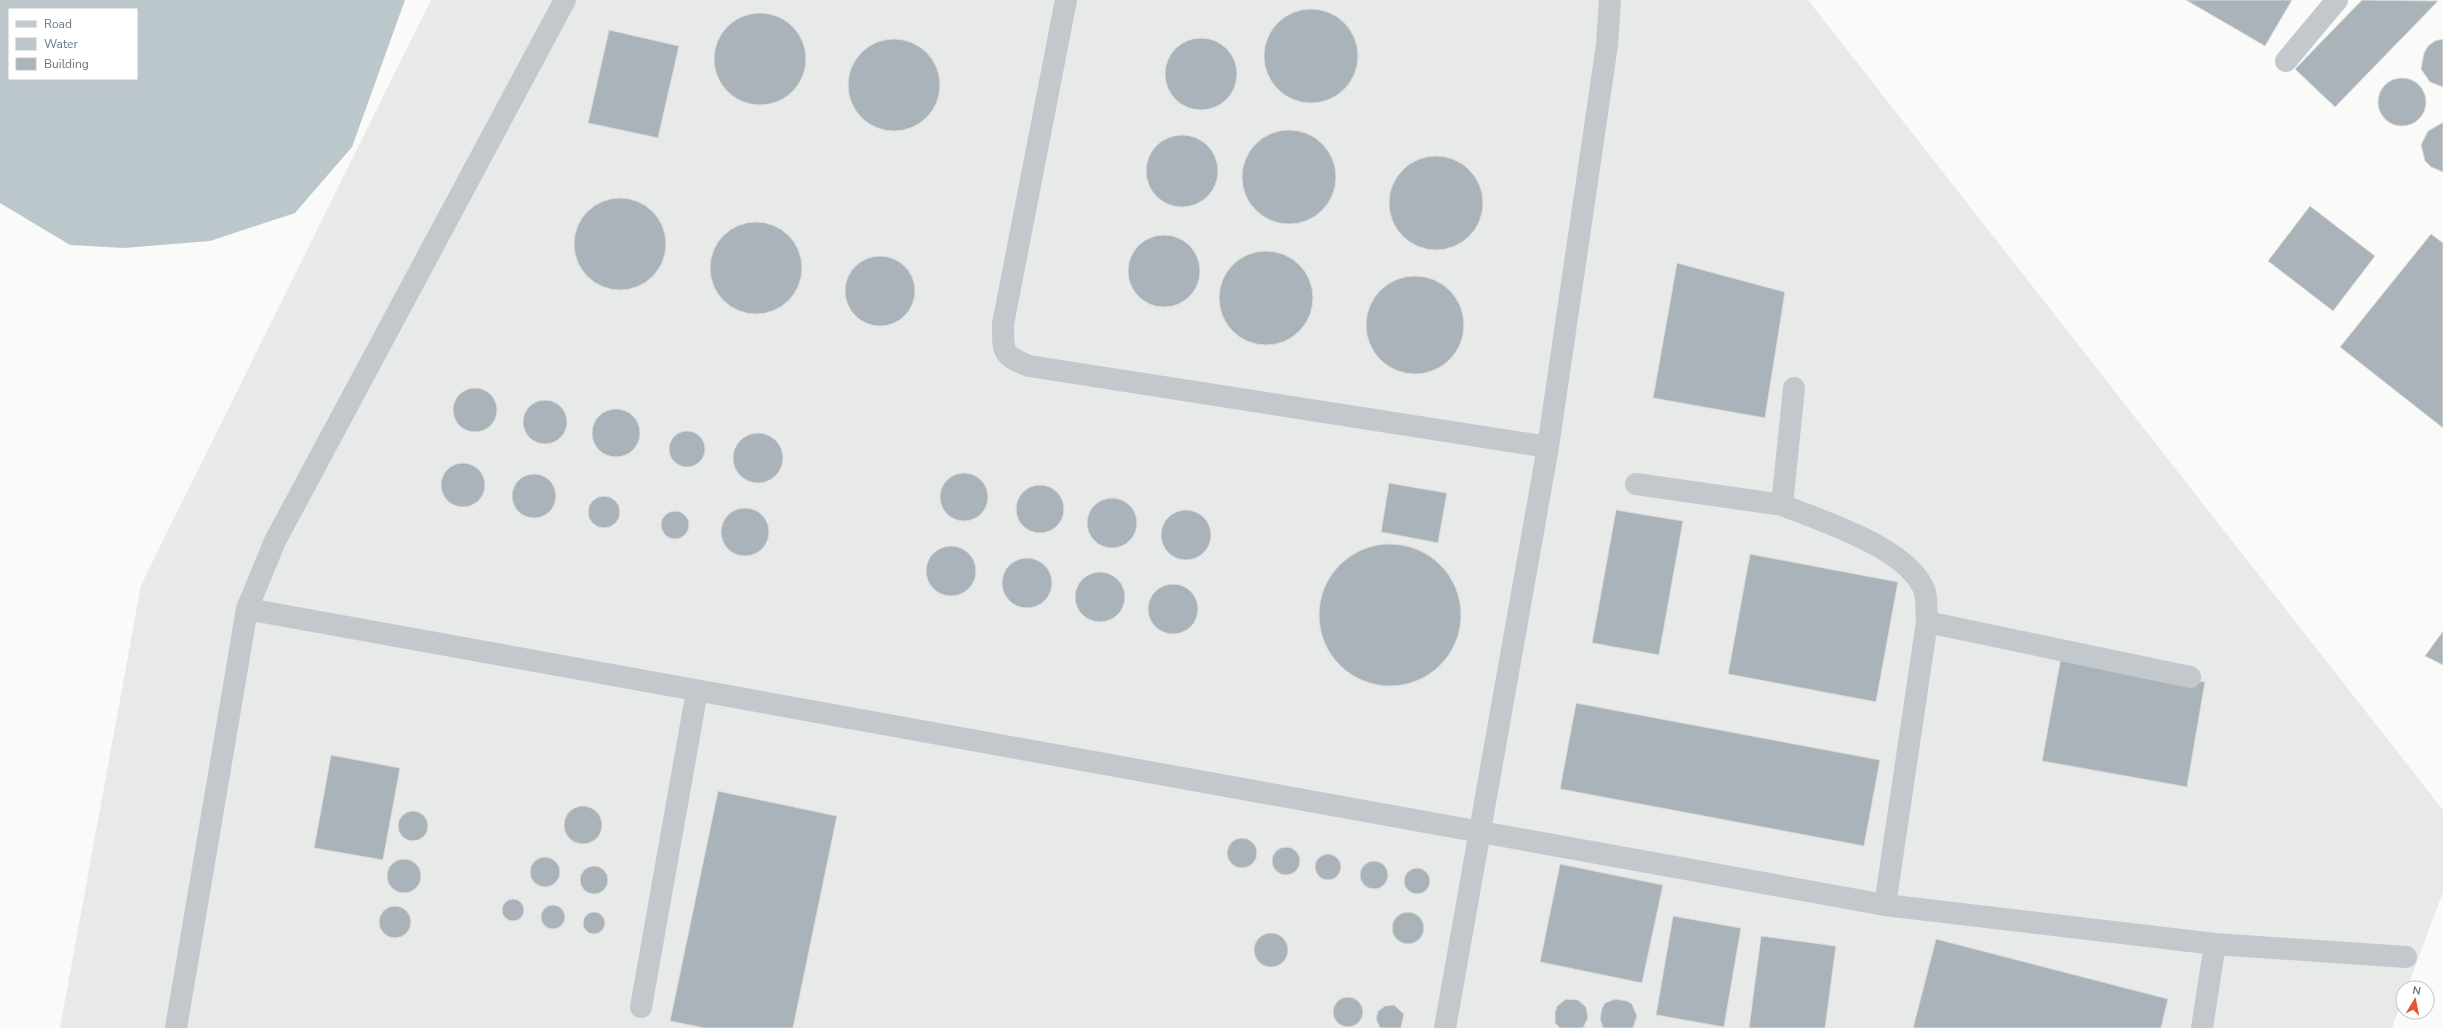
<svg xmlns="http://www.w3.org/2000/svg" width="2443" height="1028" viewBox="0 0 2443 1028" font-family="'Nunito Sans',sans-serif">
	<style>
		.built { fill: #e8e9e9 }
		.water { fill: #bbc7cb; fill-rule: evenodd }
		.building { fill: #aab3b9; stroke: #dcdcda }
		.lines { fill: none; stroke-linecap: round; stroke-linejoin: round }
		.lane { stroke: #c3c8cc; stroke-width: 22 }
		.street { stroke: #c3c8cc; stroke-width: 22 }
	</style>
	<rect width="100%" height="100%" fill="#fafaf8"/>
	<path class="built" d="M 431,0 L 1808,0 L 2443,810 L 2443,892 L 2407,988 L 2403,988 L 2403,998 L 2392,1028 L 60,1028 L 141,585 Z"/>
	<path class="water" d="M 0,0 L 405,0 L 352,147 L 295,213 L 210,241 L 124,248 L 70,245 L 0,203 ZM 9,9 L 137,9 L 137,79 L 9,79 Z"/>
	<path class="building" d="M 2186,0 L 2292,0 L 2265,46 Z
		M 2362,0 L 2438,1 L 2335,107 L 2295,69 Z
		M1264 56a47 47 0 1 1 94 0a47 47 0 1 1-94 0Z
		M714 59a46 46 0 1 1 92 0a46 46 0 1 1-92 0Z
		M 609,30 L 679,46 L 658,138 L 588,123 Z
		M1165 74a36 36 0 1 1 72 0a36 36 0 1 1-72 0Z
		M848 85a46 46 0 1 1 92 0a46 46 0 1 1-92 0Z
		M 2443,39 L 2443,87 L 2430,82 L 2421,69 L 2424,53 L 2428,46 L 2435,41 Z
		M2378 102a24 24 0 1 1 48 0a24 24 0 1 1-48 0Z
		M 2442,123 L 2443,123 L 2443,172 L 2431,167 L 2425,161 L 2421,145 L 2428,131 Z
		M1242 177a47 47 0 1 1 94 0a47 47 0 1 1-94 0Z
		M1146 171a36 36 0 1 1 72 0a36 36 0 1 1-72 0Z
		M1389 203a47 47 0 1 1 94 0a47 47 0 1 1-94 0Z
		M574 244a46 46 0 1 1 92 0a46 46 0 1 1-92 0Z
		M 2310,206 L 2375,256 L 2333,311 L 2268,261 Z
		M710 268a46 46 0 1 1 92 0a46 46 0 1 1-92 0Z
		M 2431,234 L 2443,243 L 2443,428 L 2340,347 Z
		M1128 271a36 36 0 1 1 72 0a36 36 0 1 1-72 0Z
		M1219 298a47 47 0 1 1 94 0a47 47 0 1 1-94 0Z
		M845 291a35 35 0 1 1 70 0a35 35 0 1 1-70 0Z
		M 1677,263 L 1785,292 L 1765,418 L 1653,398 Z
		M1366 325a49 49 0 1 1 98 0a49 49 0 1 1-98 0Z
		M453 410a22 22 0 1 1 44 0a22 22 0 1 1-44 0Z
		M523 422a22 22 0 1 1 44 0a22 22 0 1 1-44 0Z
		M592 433a24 24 0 1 1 48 0a24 24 0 1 1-48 0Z
		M669 449a18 18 0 1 1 36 0a18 18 0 1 1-36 0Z
		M733 458a25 25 0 1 1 50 0a25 25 0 1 1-50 0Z
		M441 485a22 22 0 1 1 44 0a22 22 0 1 1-44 0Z
		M940 497a24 24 0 1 1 48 0a24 24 0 1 1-48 0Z
		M512 496a22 22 0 1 1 44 0a22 22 0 1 1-44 0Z
		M 1389,483 L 1447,493 L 1438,543 L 1381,532 Z
		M1016 509a24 24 0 1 1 48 0a24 24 0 1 1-48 0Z
		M588 512a16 16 0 1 1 32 0a16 16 0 1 1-32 0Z
		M1087 523a25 25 0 1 1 50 0a25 25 0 1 1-50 0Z
		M721 532a24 24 0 1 1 48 0a24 24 0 1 1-48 0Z
		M 1616,510 L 1683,521 L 1659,655 L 1592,643 Z
		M1161 535a25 25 0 1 1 50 0a25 25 0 1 1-50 0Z
		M661 525a14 14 0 1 1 28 0a14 14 0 1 1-28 0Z
		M1319 615a71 71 0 1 1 142 0a71 71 0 1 1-142 0Z
		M926 571a25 25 0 1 1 50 0a25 25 0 1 1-50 0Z
		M 1750,554 L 1898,582 L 1876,702 L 1728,674 Z
		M1002 583a25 25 0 1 1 50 0a25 25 0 1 1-50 0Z
		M1075 597a25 25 0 1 1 50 0a25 25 0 1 1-50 0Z
		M1148 609a25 25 0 1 1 50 0a25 25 0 1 1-50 0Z
		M 2443,631 L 2443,665 L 2425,656 Z
		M 2061,657 L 2205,682 L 2187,787 L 2042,761 Z
		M 1576,703 L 1880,760 L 1864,846 L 1560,789 Z
		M 331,755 L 400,768 L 383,860 L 314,848 Z
		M 718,791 L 837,816 L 793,1028 L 704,1028 L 670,1021 Z
		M564 825a19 19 0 1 1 38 0a19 19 0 1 1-38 0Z
		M398 826a15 15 0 1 1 30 0a15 15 0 1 1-30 0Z
		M1227 853a15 15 0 1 1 30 0a15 15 0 1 1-30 0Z
		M1272 861a14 14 0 1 1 28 0a14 14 0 1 1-28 0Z
		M1315 867a13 13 0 1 1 26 0a13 13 0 1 1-26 0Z
		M530 872a15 15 0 1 1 30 0a15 15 0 1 1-30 0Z
		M387 876a17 17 0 1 1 34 0a17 17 0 1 1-34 0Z
		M1360 875a14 14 0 1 1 28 0a14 14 0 1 1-28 0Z
		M 1560,864 L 1663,885 L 1642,983 L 1540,962 Z
		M580 880a14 14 0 1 1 28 0a14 14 0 1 1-28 0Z
		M1404 881a13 13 0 1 1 26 0a13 13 0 1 1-26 0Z
		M502 910a11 11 0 1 1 22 0a11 11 0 1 1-22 0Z
		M541 917a12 12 0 1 1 24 0a12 12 0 1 1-24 0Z
		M379 922a16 16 0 1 1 32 0a16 16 0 1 1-32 0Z
		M1392 928a16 16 0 1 1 32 0a16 16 0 1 1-32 0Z
		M583 923a11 11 0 1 1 22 0a11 11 0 1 1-22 0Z
		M 1673,916 L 1741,928 L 1724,1027 L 1656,1015 Z
		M1254 950a17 17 0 1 1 34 0a17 17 0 1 1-34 0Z
		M 1761,936 L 1836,946 L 1825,1028 L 1749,1028 Z
		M 1936,939 L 2168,999 L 2161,1028 L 1913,1028 Z
		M1333 1012a15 15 0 1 1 30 0a15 15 0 1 1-30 0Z
		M 1566,999 L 1578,1000 L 1586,1007 L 1588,1018 L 1583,1028 L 1560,1028 L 1555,1023 L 1555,1012 L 1557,1006 Z
		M 1615,999 L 1627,1001 L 1632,1004 L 1637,1016 L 1633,1028 L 1603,1028 L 1600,1019 L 1602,1008 L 1605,1003 Z
		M 1394,1005 L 1404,1014 L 1401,1028 L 1380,1028 L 1376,1019 L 1378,1011 L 1385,1006 Z"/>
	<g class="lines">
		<path class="lane" d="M 1066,0 L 1003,324 C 1003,353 1002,355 1029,366 L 1548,447
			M 1794,388 L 1782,505 C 1821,521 1910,548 1925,592 C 1927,601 1926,613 1927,622 L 1885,905
			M 1636,484 L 1782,505
			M 247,609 L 1885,905 L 2215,944 L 2202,1028
			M 1927,622 L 2190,677
			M 2215,944 L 2406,957
			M 641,1007 L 697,691
			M 176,1028 L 247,609 L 275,541 L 565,0
			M 1445,1028 L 1548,447 L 1607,45 L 1610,0"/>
		<path class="street" d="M 2286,61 L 2337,0"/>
	</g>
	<rect x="8" y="8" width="130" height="72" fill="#ffffff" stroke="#c1c8cd"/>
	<rect x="16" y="21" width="20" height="6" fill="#c3c8cc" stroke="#c1c8cd"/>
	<text x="44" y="28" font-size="12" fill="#657683">Road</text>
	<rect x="16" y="38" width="20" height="12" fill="#bbc7cb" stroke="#c1c8cd"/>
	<text x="44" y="48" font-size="12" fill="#657683">Water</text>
	<rect x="16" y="58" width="20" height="12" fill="#aab3b9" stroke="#c1c8cd"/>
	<text x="44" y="68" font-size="12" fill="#657683">Building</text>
	<g transform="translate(2415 1000) rotate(10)"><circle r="19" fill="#ffffff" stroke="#c1c8cd"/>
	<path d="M0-3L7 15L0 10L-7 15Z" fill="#e4572e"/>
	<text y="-6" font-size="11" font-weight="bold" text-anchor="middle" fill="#657683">N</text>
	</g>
</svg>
